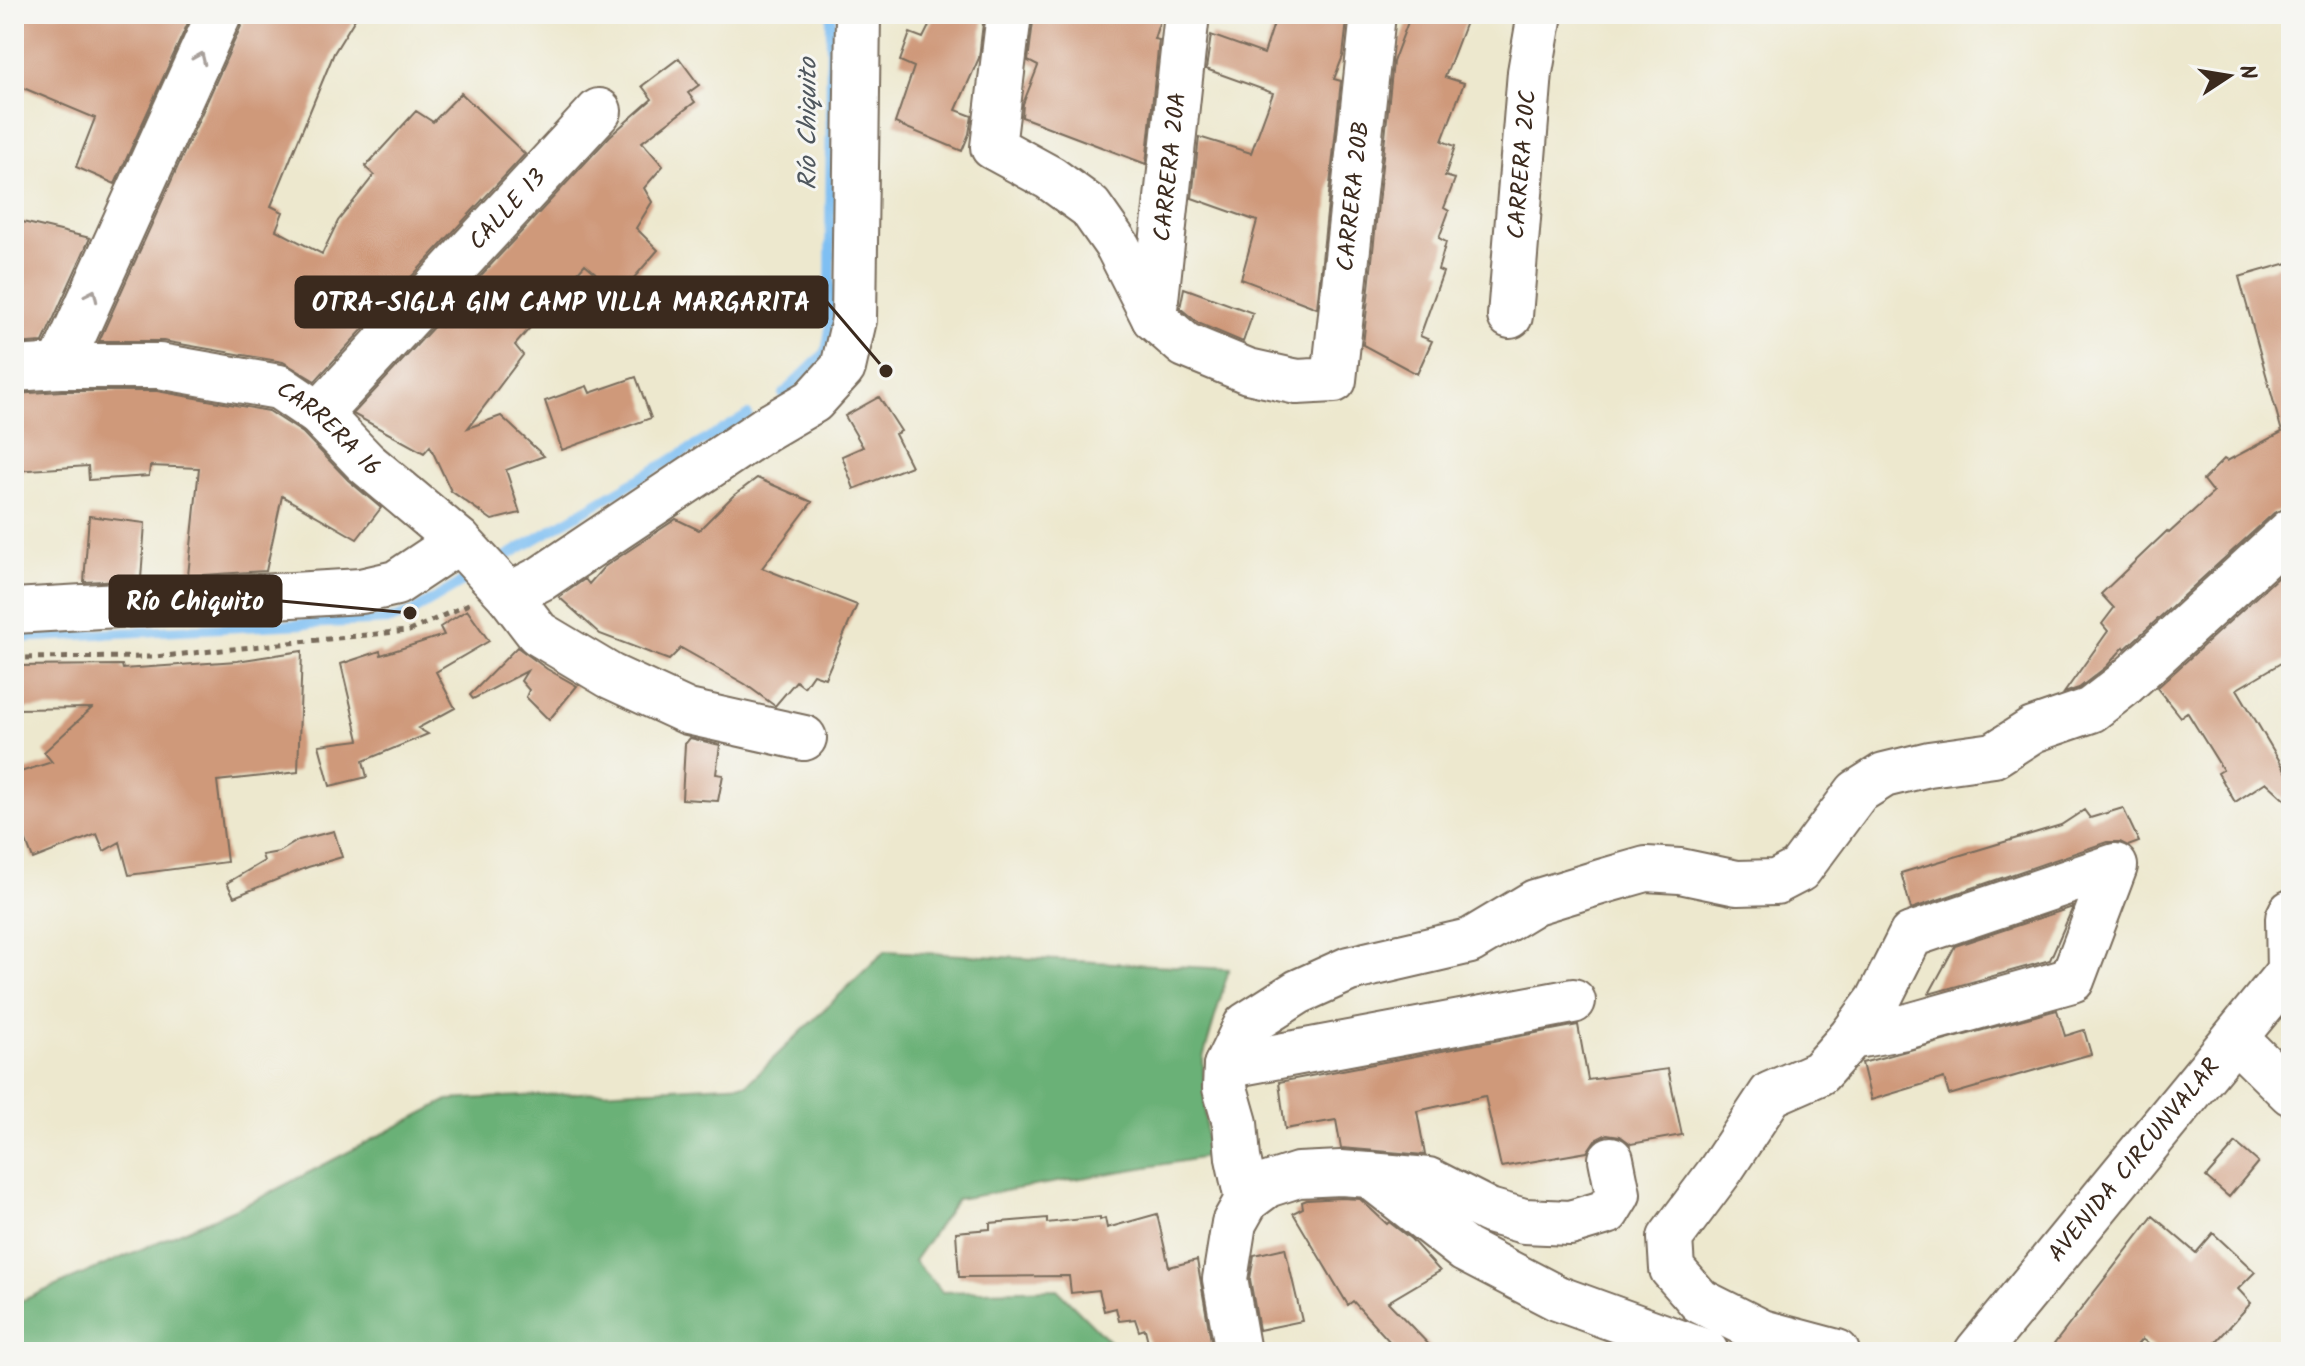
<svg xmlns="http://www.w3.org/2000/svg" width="2305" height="1366" viewBox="0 0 2305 1366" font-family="Kalam,sans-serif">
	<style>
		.forest { fill: #6bb177; stroke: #536e4a; stroke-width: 2 }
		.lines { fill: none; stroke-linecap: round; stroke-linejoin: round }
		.stream { stroke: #7ebff3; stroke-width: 10 }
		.building { fill: #cf997a }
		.minor-casing { stroke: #796c5c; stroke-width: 48 }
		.major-casing { stroke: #796c5c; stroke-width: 48 }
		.path { stroke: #796c5c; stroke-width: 5; stroke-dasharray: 6 6; stroke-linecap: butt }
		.minor { stroke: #fff; stroke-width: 44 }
		.major { stroke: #fff; stroke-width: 44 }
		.oneway { stroke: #a79f9a }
		.labels { text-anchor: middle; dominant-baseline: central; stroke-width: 6; stroke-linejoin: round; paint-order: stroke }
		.street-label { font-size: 24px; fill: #3b2a1e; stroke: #f6f6f2 }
		.water-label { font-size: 26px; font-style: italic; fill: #4f575e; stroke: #f6f6f2 }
		.leader { fill: none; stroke: #3b2a1e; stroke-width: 3 }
		.callout-dot { fill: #3b2a1e; stroke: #f6f6f2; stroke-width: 3 }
		.callout { fill: #3b2a1e; stroke: #3b2a1e; stroke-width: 3 }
		.callout-label { font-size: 26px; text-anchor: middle; font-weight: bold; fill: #fff }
	</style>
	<rect width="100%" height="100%" fill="#f6f6f2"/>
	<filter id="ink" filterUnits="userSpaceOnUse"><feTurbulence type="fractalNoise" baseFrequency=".0125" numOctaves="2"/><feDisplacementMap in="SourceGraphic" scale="16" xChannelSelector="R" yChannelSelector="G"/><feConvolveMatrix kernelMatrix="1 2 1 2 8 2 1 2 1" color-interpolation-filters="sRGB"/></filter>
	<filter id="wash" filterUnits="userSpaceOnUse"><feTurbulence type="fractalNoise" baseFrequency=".006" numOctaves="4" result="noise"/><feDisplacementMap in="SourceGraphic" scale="32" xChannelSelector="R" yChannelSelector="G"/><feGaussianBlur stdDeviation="1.8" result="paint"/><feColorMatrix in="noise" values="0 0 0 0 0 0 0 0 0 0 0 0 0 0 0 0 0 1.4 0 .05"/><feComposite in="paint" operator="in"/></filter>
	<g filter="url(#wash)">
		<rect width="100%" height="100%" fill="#ede8ce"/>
		<path class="forest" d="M 885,951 L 1229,969 L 1203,1058 L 1207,1157 L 957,1199 L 914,1261 L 942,1292 L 1057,1289 L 1112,1344 L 1018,1352 L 14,1352 L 14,1304 L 260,1198 L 448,1100 L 747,1084 Z"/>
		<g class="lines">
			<path class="stream" d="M 783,394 L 826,352 L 830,329 L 831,14
				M 493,564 L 748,415
				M 14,638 L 390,620 L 410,613 L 476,574"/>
		</g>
		<g id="blocks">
			<path class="building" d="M 14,14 L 192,14 L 115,184 L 76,167 L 95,118 L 14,84 Z
				M 244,14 L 358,14 L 334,53 L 271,206 L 283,212 L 276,230 L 322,254 L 338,221 L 374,175 L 365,167 L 416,111 L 433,122 L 461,93 L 525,154 L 315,381 L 283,362 L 163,341 L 99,341 L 242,24 Z
				M 935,14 L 984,14 L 979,58 L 956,110 L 972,116 L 969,134 L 962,151 L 895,123 L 914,67 L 900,61 L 910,33 L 923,38 Z
				M 1034,14 L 1162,14 L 1154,39 L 1159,40 L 1146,164 L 1022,117 L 1023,104 L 1038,66 L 1028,61 Z
				M 1277,14 L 1331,14 L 1347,21 L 1343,56 L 1334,79 L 1341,81 L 1317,308 L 1241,279 L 1257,221 L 1192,198 L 1199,137 L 1251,153 L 1273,93 L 1206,69 L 1211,35 L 1264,54 Z
				M 1411,14 L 1453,14 L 1466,22 L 1445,77 L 1464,83 L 1442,141 L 1455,146 L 1445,176 L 1455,179 L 1444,208 L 1449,211 L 1439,238 L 1446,242 L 1438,270 L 1443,272 L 1420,336 L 1432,341 L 1417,374 L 1363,345 L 1393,62 Z
				M 679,58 L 699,85 L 688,93 L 695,102 L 642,142 L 663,166 L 644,188 L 652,202 L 636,228 L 658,250 L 620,294 L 585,264 L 515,345 L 523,355 L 468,428 L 501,416 L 544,456 L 506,470 L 520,513 L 492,520 L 451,491 L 430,446 L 424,453 L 353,414 L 610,136 L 652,99 L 642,86 Z
				M 14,220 L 90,238 L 43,342 L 14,344 Z
				M 2291,262 L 2291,507 L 2274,513 L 2125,649 L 2124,647 L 2106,667 L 2079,688 L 2064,693 L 2108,631 L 2102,624 L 2114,608 L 2101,594 L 2167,531 L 2169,533 L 2213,493 L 2203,480 L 2224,459 L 2227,461 L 2282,432 L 2239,277 Z
				M 1184,288 L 1253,313 L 1243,342 L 1198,323 L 1180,308 Z
				M 636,377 L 651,418 L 562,450 L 545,401 L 587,386 L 590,393 Z
				M 61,391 L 157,391 L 269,411 L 303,433 L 348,480 L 381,508 L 357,539 L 282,496 L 266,571 L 188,576 L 199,468 L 150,466 L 149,476 L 89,480 L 88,466 L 14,471 L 14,394 Z
				M 879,397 L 901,431 L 895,434 L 911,466 L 854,489 L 842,456 L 863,447 L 845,416 Z
				M 757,478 L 812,502 L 762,568 L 857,605 L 825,678 L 813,674 L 804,687 L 796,681 L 775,706 L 745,684 L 681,648 L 669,660 L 600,634 L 559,597 L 585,579 L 589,584 L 604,567 L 676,519 L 699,530 L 733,496 Z
				M 89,516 L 145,523 L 141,579 L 84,582 Z
				M 2291,565 L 2291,657 L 2237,689 L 2291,780 L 2291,805 L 2266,782 L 2235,802 L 2218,773 L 2223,770 L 2187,712 L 2180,717 L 2157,688 Z
				M 467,610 L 489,641 L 436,672 L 455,708 L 418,728 L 428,734 L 363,761 L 367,777 L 330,786 L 319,745 L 359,740 L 341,664 L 380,651 L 381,655 L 444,635 L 440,627 Z
				M 517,647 L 547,669 L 577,686 L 549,720 L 526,697 L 529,690 L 521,681 L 527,671 L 473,699 L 470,695 Z
				M 302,651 L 298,772 L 217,781 L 227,862 L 129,875 L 120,842 L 104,851 L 97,834 L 33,859 L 14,810 L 14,774 L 52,762 L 44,752 L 92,708 L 14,709 L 14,666 L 122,665 L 123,669 L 237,661 Z
				M 690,738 L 720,745 L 716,774 L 723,775 L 718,801 L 682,799 L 685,744 Z
				M 2123,808 L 2139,842 L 2128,846 L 2120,842 L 2107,842 L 1911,909 L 1901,873 L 2061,825 L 2084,810 L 2090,818 Z
				M 334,831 L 342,857 L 308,867 L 234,897 L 227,883 L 264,861 L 262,855 L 279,852 L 299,840 Z
				M 2073,907 L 2050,960 L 1929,994 L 1955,946 Z
				M 2057,1010 L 2065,1036 L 2084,1030 L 2091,1054 L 1949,1095 L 1944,1078 L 1871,1100 L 1862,1063 Z
				M 1578,1025 L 1588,1080 L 1668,1069 L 1682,1135 L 1631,1144 L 1620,1136 L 1607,1134 L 1595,1140 L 1587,1152 L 1501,1167 L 1485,1096 L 1417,1111 L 1425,1155 L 1341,1148 L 1336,1120 L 1285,1129 L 1279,1082 Z
				M 2236,1143 L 2258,1162 L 2229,1197 L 2206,1177 Z
				M 1341,1198 L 1360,1199 L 1387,1224 L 1389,1222 L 1411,1239 L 1440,1271 L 1388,1302 L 1436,1352 L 1399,1352 L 1353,1301 L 1348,1305 L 1293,1213 L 1303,1208 L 1302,1202 L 1307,1200 Z
				M 1157,1214 L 1169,1267 L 1197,1260 L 1213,1352 L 1160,1352 L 1159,1348 L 1150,1350 L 1145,1329 L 1139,1331 L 1135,1319 L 1119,1321 L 1116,1308 L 1104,1311 L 1099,1290 L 1071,1293 L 1069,1276 L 959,1277 L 956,1232 L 990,1229 L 990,1223 L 1047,1218 L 1047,1223 L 1100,1217 L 1100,1220 L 1105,1218 L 1107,1228 Z
				M 2153,1216 L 2196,1253 L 2213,1233 L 2255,1272 L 2238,1289 L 2251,1303 L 2207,1352 L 2159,1352 L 2142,1339 L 2131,1352 L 2048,1352 Z
				M 1285,1248 L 1302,1321 L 1259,1330 L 1250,1279 L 1254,1255 Z"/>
		</g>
	</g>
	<g filter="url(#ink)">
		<use href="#blocks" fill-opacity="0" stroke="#796c5c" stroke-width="2"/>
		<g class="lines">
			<g class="minor-casing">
				<g id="minor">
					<path id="s1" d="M 1009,14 L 993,147 L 1050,178 L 1090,207 L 1118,247 L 1154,318 L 1185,345 L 1248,371 L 1297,382 L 1334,380 L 1373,14"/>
					<path id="s2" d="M 1510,316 L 1530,72 L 1540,14"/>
					<path id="s3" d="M 1154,318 L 1187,14"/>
					<path d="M 60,366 L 219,14"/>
					<path id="s4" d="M 14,369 L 60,366 L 159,366 L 279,387 L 319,414 L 366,463 L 459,541 L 509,595 L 542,578 L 765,429 L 813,401 L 843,368 L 854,320 L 858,14"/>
					<path id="s5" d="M 319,414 L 599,111"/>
					<path d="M 509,595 L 538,633 L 610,676 L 688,712 L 804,738"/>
					<path d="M 14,611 L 361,591 L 396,583 L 459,541"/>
					<path d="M 2289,972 L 2288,918 L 2291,912"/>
					<path d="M 2235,1038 L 2291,1093"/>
					<path d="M 1226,1066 L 1573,1001"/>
					<path d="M 1369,1175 L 1428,1180 L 1489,1211 L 1524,1221 L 1570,1223 L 1607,1212 L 1618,1194 L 1611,1159"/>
					<path d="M 1247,1200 L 1238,1158 L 1235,1123 L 1225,1088 L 1226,1066 L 1246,1025 L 1298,992 L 1349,969 L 1470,941 L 1535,902 L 1604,881 L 1646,869 L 1680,871 L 1737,883 L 1776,882 L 1799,870 L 1857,792 L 1884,775 L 1929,764 L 1994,755 L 2033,730 L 2091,710 L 2122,686 L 2291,531"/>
					<path d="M 1238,1352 L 1225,1279 L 1234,1223 L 1247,1200 L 1267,1185 L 1298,1175 L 1341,1173 L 1369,1175 L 1465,1250 L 1557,1298 L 1706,1352"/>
					<path d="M 1837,1352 L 1762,1332 L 1700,1301 L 1672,1269 L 1670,1238 L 1720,1171 L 1771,1094 L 1819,1073 L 1851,1037 L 1878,1001 L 1911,935 L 2115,866 L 2072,980 L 1905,1027 L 1851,1037"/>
				</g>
			</g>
			<g class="major-casing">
				<g id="major">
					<path id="s6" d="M 1977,1352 L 2291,969"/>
				</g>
			</g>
			<path class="path" d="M 14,658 L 155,657 L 386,633 L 409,631 L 469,604"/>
			<use href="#minor" class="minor"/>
			<use href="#major" class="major"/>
		</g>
		<defs><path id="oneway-chevron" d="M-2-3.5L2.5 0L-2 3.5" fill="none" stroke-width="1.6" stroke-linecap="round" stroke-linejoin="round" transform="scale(2)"/></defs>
		<g class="oneway">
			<use href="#oneway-chevron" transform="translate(200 58) rotate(-66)"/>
			<use href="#oneway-chevron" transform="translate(92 295) rotate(-65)"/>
		</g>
	</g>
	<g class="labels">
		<g class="street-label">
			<text stroke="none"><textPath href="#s2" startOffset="152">CARRERA 20C</textPath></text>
			<text stroke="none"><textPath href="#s3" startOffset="152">CARRERA 20A</textPath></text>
			<text stroke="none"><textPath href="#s1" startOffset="758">CARRERA 20B</textPath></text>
			<text stroke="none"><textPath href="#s5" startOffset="278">CALLE 13</textPath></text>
			<text stroke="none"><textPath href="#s4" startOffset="332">CARRERA 16</textPath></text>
			<text stroke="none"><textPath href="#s6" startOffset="248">AVENIDA CIRCUNVALAR</textPath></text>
		</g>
		<g class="water-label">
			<text transform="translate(809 124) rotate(-90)">Río Chiquito</text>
		</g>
	</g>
	<path class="leader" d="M886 371L827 302M410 613L281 601"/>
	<g class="callout-dot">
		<circle cx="886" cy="371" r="8"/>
		<circle cx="410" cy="613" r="8"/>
	</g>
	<g class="callout">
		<rect x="296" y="277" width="531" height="50" rx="8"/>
		<rect x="110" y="576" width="171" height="50" rx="8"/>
	</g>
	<g class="callout-label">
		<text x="561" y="311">OTRA-SIGLA GIM CAMP VILLA MARGARITA</text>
		<text x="195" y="610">Río Chiquito</text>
	</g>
	<rect width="2305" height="1366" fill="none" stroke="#f6f6f2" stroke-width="48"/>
	<g transform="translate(2229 76) rotate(78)" stroke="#f6f6f2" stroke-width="6" paint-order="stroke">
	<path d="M0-6L14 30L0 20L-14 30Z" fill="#3b2a1e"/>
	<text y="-12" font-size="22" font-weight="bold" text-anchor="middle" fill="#3b2a1e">N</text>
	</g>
</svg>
